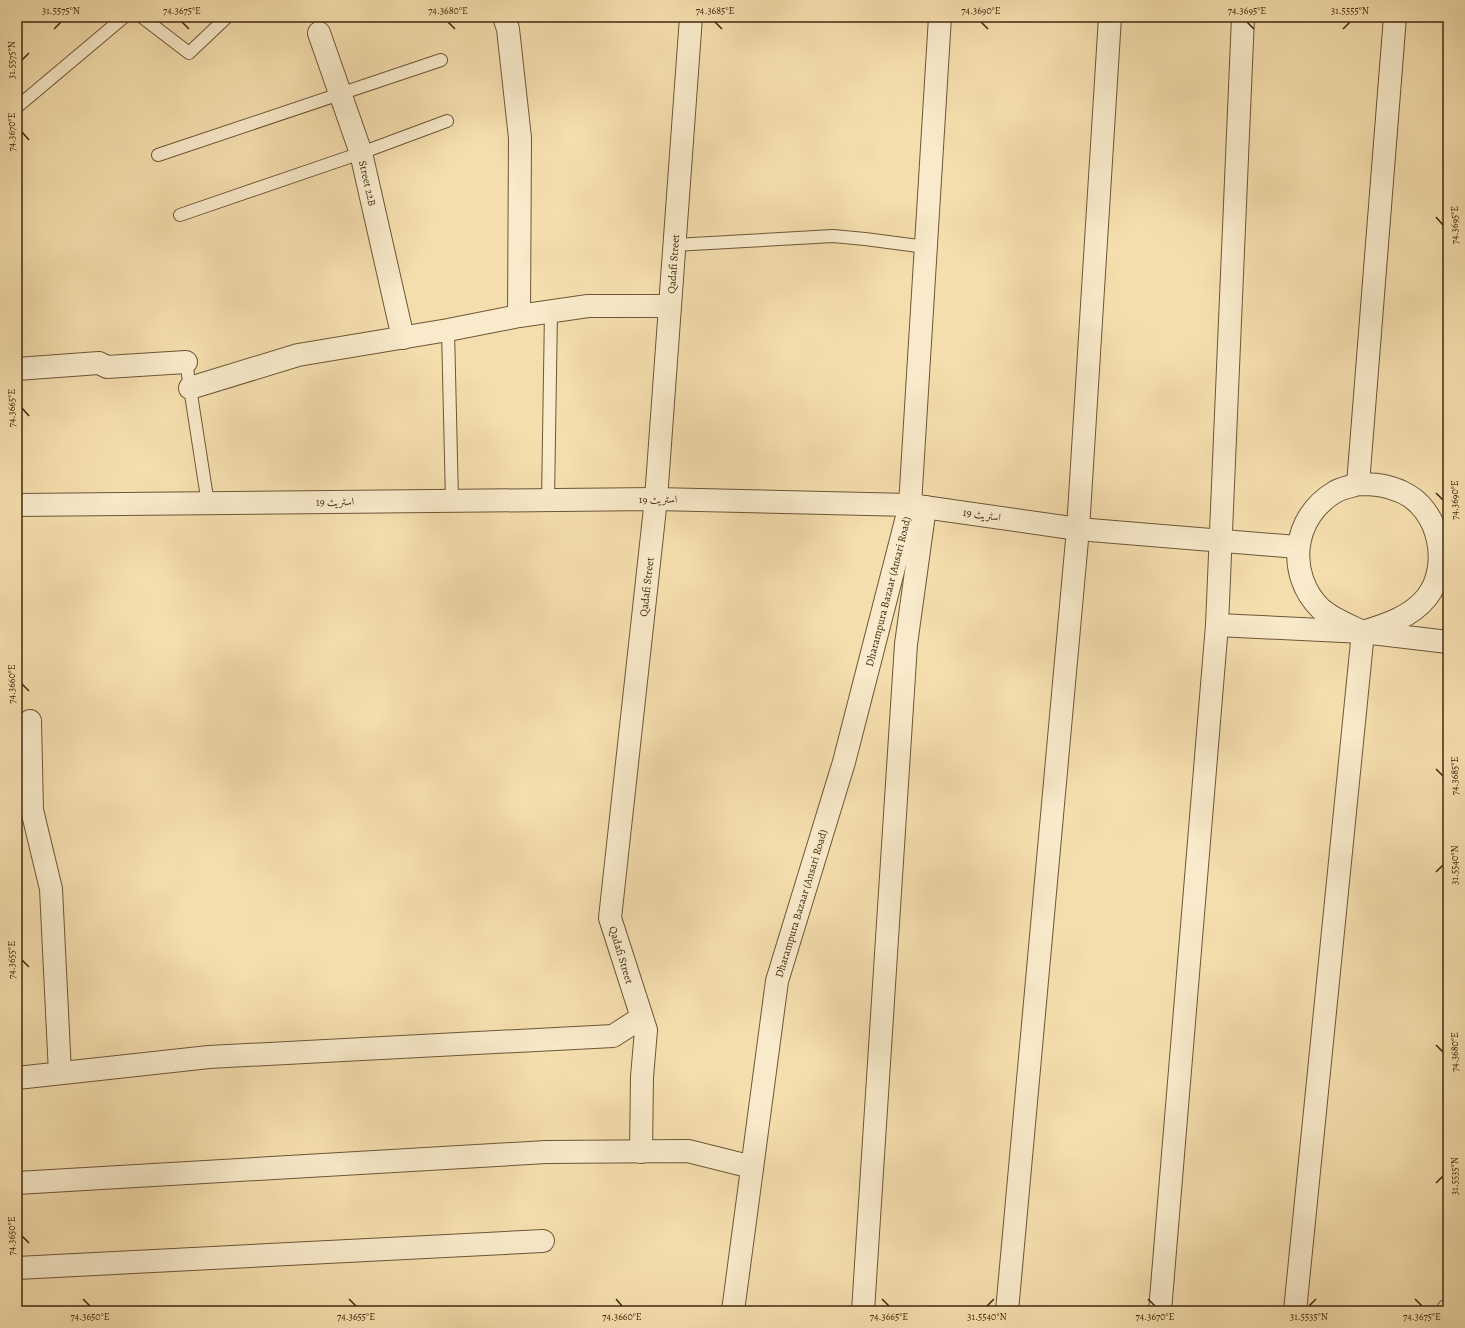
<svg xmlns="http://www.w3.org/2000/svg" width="1465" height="1328" viewBox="0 0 1465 1328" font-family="Alegreya,Amiri,serif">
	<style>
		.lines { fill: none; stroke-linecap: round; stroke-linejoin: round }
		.service-casing { stroke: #6e5636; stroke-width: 14 }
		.minor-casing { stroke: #6e5636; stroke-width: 24 }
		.service { stroke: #f8eaca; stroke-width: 12 }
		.minor { stroke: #f8eaca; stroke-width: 22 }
		.ticks { fill: none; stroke: #41280e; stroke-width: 1.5 }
		.labels { text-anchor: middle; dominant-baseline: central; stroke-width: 3.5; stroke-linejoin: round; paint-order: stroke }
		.street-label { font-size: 11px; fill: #41280e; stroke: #f8eaca }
		.neatline { fill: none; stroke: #41280e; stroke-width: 1.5 }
		.ticks-label { font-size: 10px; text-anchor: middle; fill: #41280e }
	</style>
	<rect width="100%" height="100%" fill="#f5deae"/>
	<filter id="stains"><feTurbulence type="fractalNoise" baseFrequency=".005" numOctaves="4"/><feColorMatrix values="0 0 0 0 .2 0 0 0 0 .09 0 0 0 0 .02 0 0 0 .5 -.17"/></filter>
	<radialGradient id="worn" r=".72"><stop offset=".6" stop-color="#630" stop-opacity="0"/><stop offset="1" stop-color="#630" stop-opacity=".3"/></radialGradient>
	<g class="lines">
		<g class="service-casing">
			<path id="service" d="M 142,17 L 189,53 L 227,17
				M 17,107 L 124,17
				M 158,155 L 441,60
				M 180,215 L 361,153 L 447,121
				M 674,245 L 833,236 L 865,239 L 926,247
				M 448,330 L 452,501
				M 186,362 L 208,504
				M 548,500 L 551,311"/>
		</g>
		<g class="minor-casing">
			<g id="minor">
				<path d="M 504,17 L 508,29 L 520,138 L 519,316"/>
				<path id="s1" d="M 319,33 L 361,153 L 403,338"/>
				<path d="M 17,369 L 99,363 L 107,367 L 186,362"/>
				<path d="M 190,388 L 298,355 L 448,330 L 519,316 L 588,306 L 670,306"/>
				<path d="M 1358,484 L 1395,17"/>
				<path d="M 1358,484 C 1374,484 1387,485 1402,492 C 1440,509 1451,566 1427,597 C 1411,617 1386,625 1363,632 C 1350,626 1332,619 1321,609 C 1286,575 1292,517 1335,492 C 1341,488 1350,487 1358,484 Z"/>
				<path d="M 17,505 L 656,499 L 910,505 L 1078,529 L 1297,547"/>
				<path d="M 1217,625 L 1363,632 L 1448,642"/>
				<path d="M 30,721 L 32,810 L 51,889 L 60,1073"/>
				<path d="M 17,1078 L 209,1057 L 613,1036 L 641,1018"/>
				<path id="s2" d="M 641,1152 L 642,1077 L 646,1030 L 610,918 L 656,499 L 691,17"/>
				<path d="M 17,1183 L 546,1152 L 688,1151 L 752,1167"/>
				<path d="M 17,1268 L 543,1241"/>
				<path id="s3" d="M 733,1311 L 777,981 L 844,762 L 910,505 L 940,17"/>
				<path d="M 863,1311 L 906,644 L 925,507"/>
				<path d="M 1007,1311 L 1078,529 L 1110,17"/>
				<path d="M 1160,1311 L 1217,625 L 1243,17"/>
				<path d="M 1295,1311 L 1363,632"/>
				<path d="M 1448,1311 L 1448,1310"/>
			</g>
		</g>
		<use href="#service" class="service"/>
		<use href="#minor" class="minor"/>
	</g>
	<path class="ticks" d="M 182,22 L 189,29M 448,22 L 455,29M 715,22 L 722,29M 981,22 L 988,29M 1247,22 L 1254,29M 54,29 L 61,22M 1343,29 L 1350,22M 22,60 L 29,53M 22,132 L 29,140M 1436,217 L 1443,225M 22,408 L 29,416M 1436,493 L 1443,500M 22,684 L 29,691M 1436,769 L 1443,776M 1436,872 L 1443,865M 22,960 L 29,967M 1436,1045 L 1443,1052M 1436,1183 L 1443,1176M 22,1236 L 29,1243M 83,1299 L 90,1306M 349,1299 L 356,1306M 616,1299 L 622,1306M 882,1299 L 889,1306M 1148,1299 L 1155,1306M 1415,1299 L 1422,1306M 987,1306 L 994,1299M 1309,1306 L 1316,1299"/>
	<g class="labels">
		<g class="street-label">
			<text stroke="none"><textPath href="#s1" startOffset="158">Street 22B</textPath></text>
			<text stroke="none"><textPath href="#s2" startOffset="897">Qadafi Street</textPath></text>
			<text x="658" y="499">اسٹریٹ 19</text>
			<text transform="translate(335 502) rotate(-1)">اسٹریٹ 19</text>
			<text transform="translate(982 515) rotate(8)">اسٹریٹ 19</text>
			<text stroke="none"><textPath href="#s2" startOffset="573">Qadafi Street</textPath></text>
			<text stroke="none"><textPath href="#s3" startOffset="738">Dharampura Bazaar (Ansari Road)</textPath></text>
			<text stroke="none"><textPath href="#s3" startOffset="414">Dharampura Bazaar (Ansari Road)</textPath></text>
			<text transform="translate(621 955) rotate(73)">Qadafi Street</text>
		</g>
	</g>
	<rect width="1465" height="1328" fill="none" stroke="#f5deae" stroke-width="44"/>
	<rect x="22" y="22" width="1421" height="1284" class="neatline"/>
	<g class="ticks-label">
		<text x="61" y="14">31.5575°N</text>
		<text x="182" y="14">74.3675°E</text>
		<text x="448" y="14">74.3680°E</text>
		<text x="715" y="14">74.3685°E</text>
		<text x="981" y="14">74.3690°E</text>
		<text x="1247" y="14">74.3695°E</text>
		<text x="1350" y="14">31.5555°N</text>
		<text transform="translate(11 60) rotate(-90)" y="4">31.5575°N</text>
		<text transform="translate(11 132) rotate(-90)" y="4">74.3670°E</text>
		<text transform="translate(1454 225) rotate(-90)" y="4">74.3695°E</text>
		<text transform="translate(11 408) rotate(-90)" y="4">74.3665°E</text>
		<text transform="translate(1454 500) rotate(-90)" y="4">74.3690°E</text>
		<text transform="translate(11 684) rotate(-90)" y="4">74.3660°E</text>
		<text transform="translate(1454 776) rotate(-90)" y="4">74.3685°E</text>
		<text transform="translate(1454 865) rotate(-90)" y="4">31.5540°N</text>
		<text transform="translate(11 960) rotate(-90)" y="4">74.3655°E</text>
		<text transform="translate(1454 1052) rotate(-90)" y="4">74.3680°E</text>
		<text transform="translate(1454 1176) rotate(-90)" y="4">31.5535°N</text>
		<text transform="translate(11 1236) rotate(-90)" y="4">74.3650°E</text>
		<text x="90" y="1320">74.3650°E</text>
		<text x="356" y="1320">74.3655°E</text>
		<text x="622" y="1320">74.3660°E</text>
		<text x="889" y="1320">74.3665°E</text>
		<text x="987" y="1320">31.5540°N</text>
		<text x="1155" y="1320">74.3670°E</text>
		<text x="1309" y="1320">31.5535°N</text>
		<text x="1422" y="1320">74.3675°E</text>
	</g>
	<rect width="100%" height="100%" filter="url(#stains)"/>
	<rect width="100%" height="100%" fill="url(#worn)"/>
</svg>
